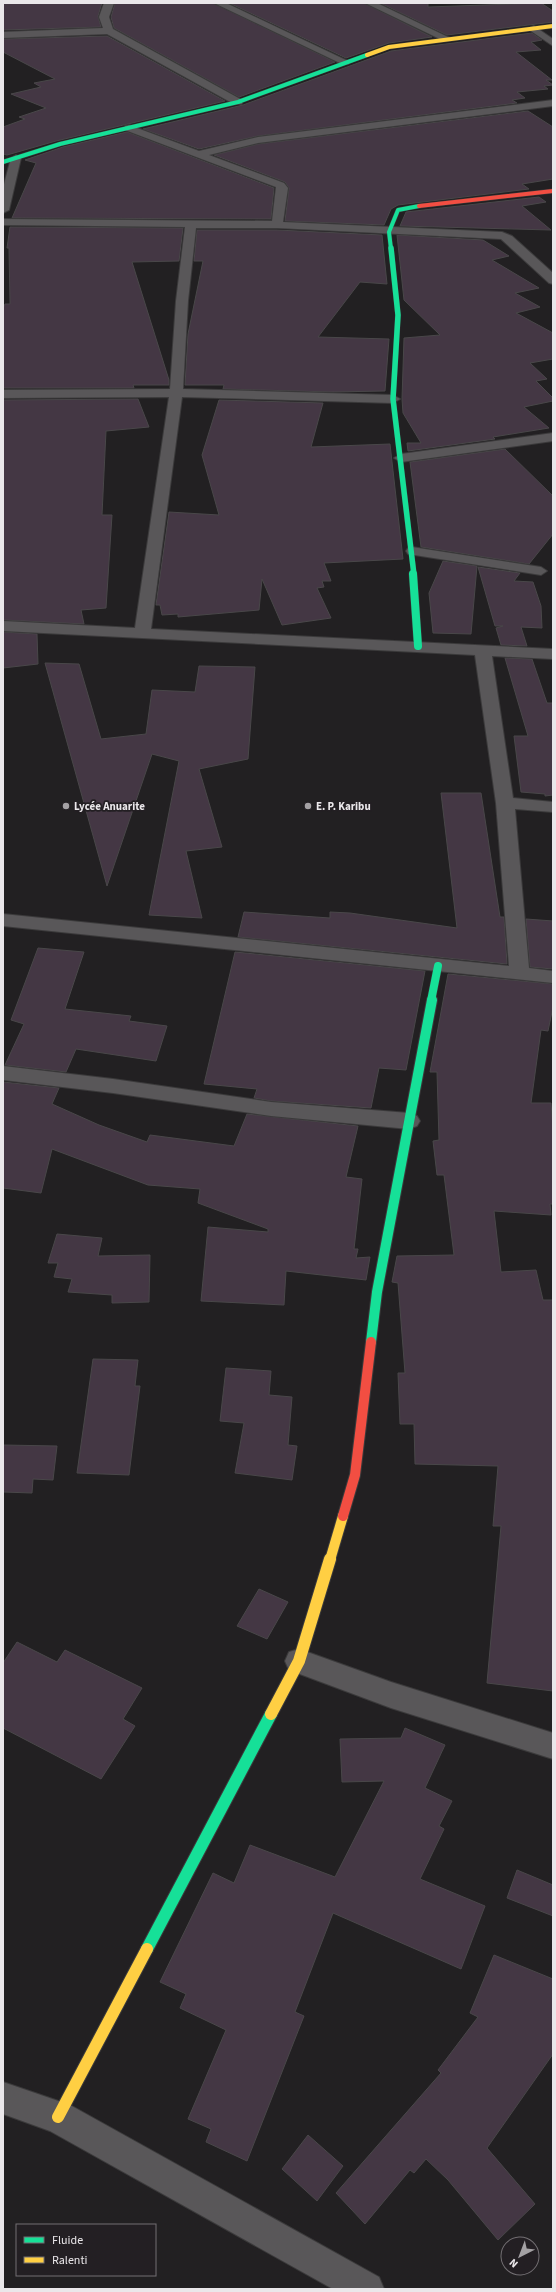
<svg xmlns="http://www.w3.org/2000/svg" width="556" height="2292" viewBox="0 0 556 2292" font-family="'Source Sans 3',sans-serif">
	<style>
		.building { fill: #443744; stroke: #494749 }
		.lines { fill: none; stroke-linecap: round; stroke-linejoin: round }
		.lane-casing { stroke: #3b3a3b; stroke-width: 2 }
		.street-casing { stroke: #3b3a3b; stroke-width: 2 }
		.fast-far4-casing { stroke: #3b3a3b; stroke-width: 5 }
		.fast-far3-casing { stroke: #3b3a3b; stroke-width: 6 }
		.fast-far2-casing { stroke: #3b3a3b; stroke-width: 9 }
		.fast-far1-casing { stroke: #3b3a3b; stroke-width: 12 }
		.fast-casing { stroke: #3b3a3b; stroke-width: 14 }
		.slow-far2-casing { stroke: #3b3a3b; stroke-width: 5 }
		.slow-far1-casing { stroke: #3b3a3b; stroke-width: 12 }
		.slow-casing { stroke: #3b3a3b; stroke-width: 14 }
		.jam-far1-casing { stroke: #3b3a3b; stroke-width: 5 }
		.jam-casing { stroke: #3b3a3b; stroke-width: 12 }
		.lane { fill: #595759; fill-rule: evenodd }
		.street { fill: #595759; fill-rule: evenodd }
		.fast-far4 { stroke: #16e098; stroke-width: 4 }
		.fast-far3 { stroke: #16e098; stroke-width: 5.5 }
		.fast-far2 { stroke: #16e098; stroke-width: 8 }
		.fast-far1 { stroke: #16e098; stroke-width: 10 }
		.fast { stroke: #16e098; stroke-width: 12 }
		.slow-far2 { stroke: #ffcf43; stroke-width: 4 }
		.slow-far1 { stroke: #ffcf43; stroke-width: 10 }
		.slow { stroke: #ffcf43; stroke-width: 12 }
		.jam-far1 { stroke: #f24e42; stroke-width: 4 }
		.jam { stroke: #f24e42; stroke-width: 10 }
		.poi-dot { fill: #a4a1a4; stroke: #231f23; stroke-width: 1.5 }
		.labels { text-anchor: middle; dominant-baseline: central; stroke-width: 3.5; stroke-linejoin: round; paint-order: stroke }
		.poi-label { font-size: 11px; font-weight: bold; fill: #eae7ea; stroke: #231f23; text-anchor: start }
	</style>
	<rect width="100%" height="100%" fill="#222022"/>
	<path class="building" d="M 3,3 L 102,3 L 98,16 L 101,27 L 3,30 Z
		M 115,3 L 213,3 L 335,62 L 239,97 L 114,28 L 111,17 Z
		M 229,3 L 364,3 L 432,37 L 389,43 L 346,58 Z
		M 380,3 L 428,3 L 428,7 L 541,3 L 553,11 L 553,22 L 447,35 Z
		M 532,33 L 542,40 L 531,42 L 541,50 L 516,52 L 552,80 L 546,80 L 553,85 L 544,86 L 548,89 L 517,92 L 525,98 L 512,100 L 517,103 L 258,136 L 199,149 L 143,129 L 243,105 L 391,51 Z
		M 107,36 L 225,101 L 56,141 L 7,155 L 3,154 L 3,127 L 25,119 L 19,117 L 46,108 L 11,94 L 41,87 L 34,83 L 55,79 L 3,52 L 3,39 Z
		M 528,111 L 553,127 L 553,179 L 522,184 L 529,189 L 398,205 L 391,209 L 384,225 L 285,221 L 289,188 L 285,182 L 214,155 L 258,144 Z
		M 127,132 L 274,188 L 271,219 L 12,218 L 36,163 L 25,160 L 63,147 Z
		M 539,197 L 546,202 L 522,206 L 551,230 L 400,226 L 406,212 Z
		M 10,227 L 183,228 L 179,261 L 132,262 L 169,380 L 169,385 L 133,385 L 134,388 L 3,388 L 3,308 L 5,304 L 10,304 L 9,248 L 7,248 Z
		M 197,230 L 277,230 L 382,235 L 387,284 L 360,282 L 318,337 L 389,339 L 385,391 L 332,392 L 223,389 L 224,385 L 185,385 L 188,334 L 203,261 L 194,261 Z
		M 397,235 L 483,240 L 509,256 L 492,260 L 539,288 L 515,293 L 540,307 L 516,313 L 553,333 L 553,359 L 530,363 L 547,379 L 536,381 L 553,398 L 553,401 L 524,407 L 549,428 L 493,437 L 495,439 L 408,451 L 407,443 L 421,443 L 403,413 L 402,399 L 404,338 L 440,335 L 404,300 Z
		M 138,399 L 149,427 L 106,431 L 102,515 L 112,515 L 106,608 L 81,610 L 84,624 L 3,620 L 3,400 Z
		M 219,400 L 323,403 L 311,447 L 390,444 L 403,559 L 324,563 L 331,581 L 322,581 L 324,587 L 317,588 L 331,618 L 282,625 L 262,579 L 259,610 L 178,617 L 178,614 L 162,615 L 160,605 L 156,605 L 169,512 L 219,515 L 202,455 Z
		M 505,449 L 553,496 L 553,534 L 529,564 L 421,547 L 410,462 Z
		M 443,561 L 477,566 L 471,634 L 433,633 L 429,593 Z
		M 478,567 L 520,573 L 514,581 L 533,582 L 541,606 L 542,628 L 521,627 L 527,646 L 501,645 L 496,628 L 503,626 L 495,626 Z
		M 3,632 L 37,634 L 38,664 L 3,668 Z
		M 505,658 L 532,659 L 547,703 L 553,703 L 553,795 L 545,796 L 545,794 L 521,792 L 514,736 L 528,736 Z
		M 45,663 L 79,664 L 101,739 L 146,734 L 152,690 L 195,692 L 199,666 L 255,667 L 248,759 L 199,769 L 222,847 L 186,851 L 202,918 L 149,915 L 179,761 L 152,754 L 107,886 Z
		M 441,793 L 481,793 L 500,917 L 504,917 L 507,964 L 238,937 L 244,912 L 330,918 L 330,912 L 350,913 L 457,928 Z
		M 526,919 L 553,921 L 553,969 L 530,967 Z
		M 38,948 L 84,952 L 65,1009 L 131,1016 L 129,1021 L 167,1026 L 156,1061 L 76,1049 L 66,1072 L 5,1065 L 24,1024 L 11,1020 Z
		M 235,952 L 425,971 L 406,1070 L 379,1068 L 371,1108 L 271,1101 L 254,1098 L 257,1089 L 204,1084 Z
		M 448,974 L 553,984 L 553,1007 L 548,1031 L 541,1030 L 531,1103 L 551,1103 L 553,1128 L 553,1204 L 550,1204 L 551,1215 L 494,1211 L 501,1272 L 536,1270 L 543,1300 L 553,1300 L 553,1691 L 487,1683 L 501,1526 L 493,1526 L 498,1466 L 415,1464 L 414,1424 L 400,1424 L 398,1373 L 405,1373 L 398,1283 L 392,1282 L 397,1256 L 454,1255 L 444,1175 L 437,1175 L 433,1141 L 439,1140 L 437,1072 L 430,1072 Z
		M 3,1082 L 59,1088 L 52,1104 L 99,1125 L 147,1142 L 150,1135 L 234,1146 L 247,1114 L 358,1126 L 346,1177 L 362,1179 L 354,1249 L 358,1249 L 356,1258 L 370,1257 L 366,1280 L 286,1271 L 284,1305 L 201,1301 L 208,1227 L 268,1232 L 268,1229 L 198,1203 L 200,1189 L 148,1185 L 52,1149 L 41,1193 L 3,1188 Z
		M 57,1234 L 102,1238 L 98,1256 L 150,1255 L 149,1302 L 112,1303 L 112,1295 L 68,1292 L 72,1279 L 54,1277 L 58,1263 L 48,1263 Z
		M 93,1359 L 138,1360 L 135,1386 L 140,1386 L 129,1475 L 77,1473 Z
		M 226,1368 L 271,1371 L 269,1395 L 292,1397 L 288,1445 L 297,1446 L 292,1480 L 235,1473 L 244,1423 L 220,1421 Z
		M 3,1445 L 57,1446 L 53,1480 L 33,1479 L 32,1493 L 3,1492 Z
		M 259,1589 L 288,1602 L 267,1639 L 237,1626 Z
		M 17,1642 L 57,1662 L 65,1650 L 142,1688 L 123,1719 L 135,1726 L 101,1779 L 3,1728 L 3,1663 Z
		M 405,1728 L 445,1745 L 425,1788 L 452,1801 L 439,1826 L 444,1829 L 420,1879 L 485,1906 L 461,1969 L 333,1913 L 295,2012 L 304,2016 L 247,2161 L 206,2142 L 211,2129 L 188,2119 L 226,2030 L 180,2008 L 186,1994 L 160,1982 L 213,1873 L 234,1883 L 250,1845 L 335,1877 L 384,1781 L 342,1782 L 340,1739 L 401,1738 Z
		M 517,1870 L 553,1885 L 553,1916 L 507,1898 Z
		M 494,1955 L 553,1979 L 553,2054 L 487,2148 L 535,2204 L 498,2240 L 448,2180 L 426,2159 L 414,2173 L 410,2170 L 365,2224 L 336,2193 L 441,2073 L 438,2070 L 478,2017 L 470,2013 Z
		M 308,2135 L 343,2166 L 317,2201 L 282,2169 Z"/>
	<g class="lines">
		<g class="lane-casing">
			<path id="lane" d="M 412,547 L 541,567 L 547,571 L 541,575 L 408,554 L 406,551 L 408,548 Z"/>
		</g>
		<g class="street-casing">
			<path id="street" d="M 104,3 L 114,3 L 109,17 L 113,29 L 242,100 L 242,104 L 234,104 L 107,34 L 3,38 L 3,32 L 103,28 L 99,17 Z
				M 214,3 L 226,3 L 350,62 L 348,64 L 342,64 Z
				M 365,3 L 377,3 L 450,38 L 445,41 L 442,40 Z
				M 534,26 L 553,39 L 553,46 L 531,31 L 531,27 Z
				M 553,100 L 553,106 L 258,143 L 209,155 L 284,183 L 288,188 L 283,222 L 502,232 L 512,236 L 553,273 L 553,284 L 549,283 L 501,239 L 277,228 L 196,228 L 188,301 L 183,389 L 393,395 L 400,399 L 393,403 L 182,397 L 151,629 L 553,649 L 553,659 L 492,656 L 513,798 L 553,802 L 553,812 L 515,809 L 529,968 L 553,971 L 553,983 L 3,926 L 3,914 L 509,966 L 496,803 L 475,655 L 3,631 L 3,621 L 135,628 L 169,397 L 3,398 L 3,390 L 170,389 L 176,301 L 185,227 L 3,225 L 3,219 L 272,221 L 276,187 L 125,130 L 125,126 L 129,125 L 199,151 L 258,137 Z
				M 16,155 L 21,158 L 9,210 L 3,213 L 3,188 L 11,158 Z
				M 553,433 L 553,441 L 401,462 L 394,458 L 401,454 Z
				M 3,1066 L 113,1079 L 271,1102 L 409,1113 L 417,1116 L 420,1121 L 417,1126 L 409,1129 L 271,1116 L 113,1093 L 3,1080 Z
				M 299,1649 L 391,1682 L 553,1733 L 553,1759 L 391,1708 L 289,1670 L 285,1661 L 289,1652 Z
				M 3,2082 L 70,2105 L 379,2277 L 384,2289 L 333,2289 L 50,2131 L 3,2114 Z"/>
		</g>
		<g class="fast-far4-casing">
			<path id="fast-far4" d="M 3,162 L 60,144 L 238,102 L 367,55
				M 391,249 L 389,232 L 398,210 L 419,206"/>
		</g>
		<g class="fast-far3-casing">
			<path id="fast-far3" d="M 391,248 L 398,315 L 393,399 L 414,575"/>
		</g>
		<g class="fast-far2-casing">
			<path id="fast-far2" d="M 413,574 L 418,646
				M 431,1001 L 438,966"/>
		</g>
		<g class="fast-far1-casing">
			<path id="fast-far1" d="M 371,1342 L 377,1292 L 432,1000"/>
		</g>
		<g class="fast-casing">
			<path id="fast" d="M 147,1949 L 271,1714"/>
		</g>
		<g class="slow-far2-casing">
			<path id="slow-far2" d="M 367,55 L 389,47 L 553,26"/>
		</g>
		<g class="slow-far1-casing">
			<path id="slow-far1" d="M 330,1560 L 343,1516"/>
		</g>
		<g class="slow-casing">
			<path id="slow" d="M 271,1714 L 299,1661 L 330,1559
				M 58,2117 L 147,1949"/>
		</g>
		<g class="jam-far1-casing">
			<path id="jam-far1" d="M 419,206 L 553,191"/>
		</g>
		<g class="jam-casing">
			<path id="jam" d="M 343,1516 L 355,1475 L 371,1342"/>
		</g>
		<use href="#lane" class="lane"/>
		<use href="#street" class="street"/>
		<use href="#fast-far4" class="fast-far4"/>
		<use href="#fast-far3" class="fast-far3"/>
		<use href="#fast-far2" class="fast-far2"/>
		<use href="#fast-far1" class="fast-far1"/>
		<use href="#fast" class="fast"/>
		<use href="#slow-far2" class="slow-far2"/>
		<use href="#slow-far1" class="slow-far1"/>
		<use href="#slow" class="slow"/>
		<use href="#jam-far1" class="jam-far1"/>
		<use href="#jam" class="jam"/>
	</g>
	<g class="poi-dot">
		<circle cx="66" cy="806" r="4"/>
		<circle cx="308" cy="806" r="4"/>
	</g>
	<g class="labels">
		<g class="poi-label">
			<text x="74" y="806">Lycée Anuarite</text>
			<text x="316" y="806">E. P. Karibu</text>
		</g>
	</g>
	<rect width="556" height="2292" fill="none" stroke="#eae7ea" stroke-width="8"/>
	<rect x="16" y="2224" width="140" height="52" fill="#231f23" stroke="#736f73"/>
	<rect x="24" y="2237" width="20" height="6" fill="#16e098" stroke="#736f73"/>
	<text x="52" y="2244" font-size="12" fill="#eae7ea">Fluide</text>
	<rect x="24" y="2257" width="20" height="6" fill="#ffcf43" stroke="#736f73"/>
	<text x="52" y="2264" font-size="12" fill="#eae7ea">Ralenti</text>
	<g transform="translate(520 2256) rotate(222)"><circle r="19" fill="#231f23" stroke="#736f73"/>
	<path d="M0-3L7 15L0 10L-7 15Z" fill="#a4a1a4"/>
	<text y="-6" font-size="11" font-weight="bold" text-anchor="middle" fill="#eae7ea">N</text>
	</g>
</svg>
